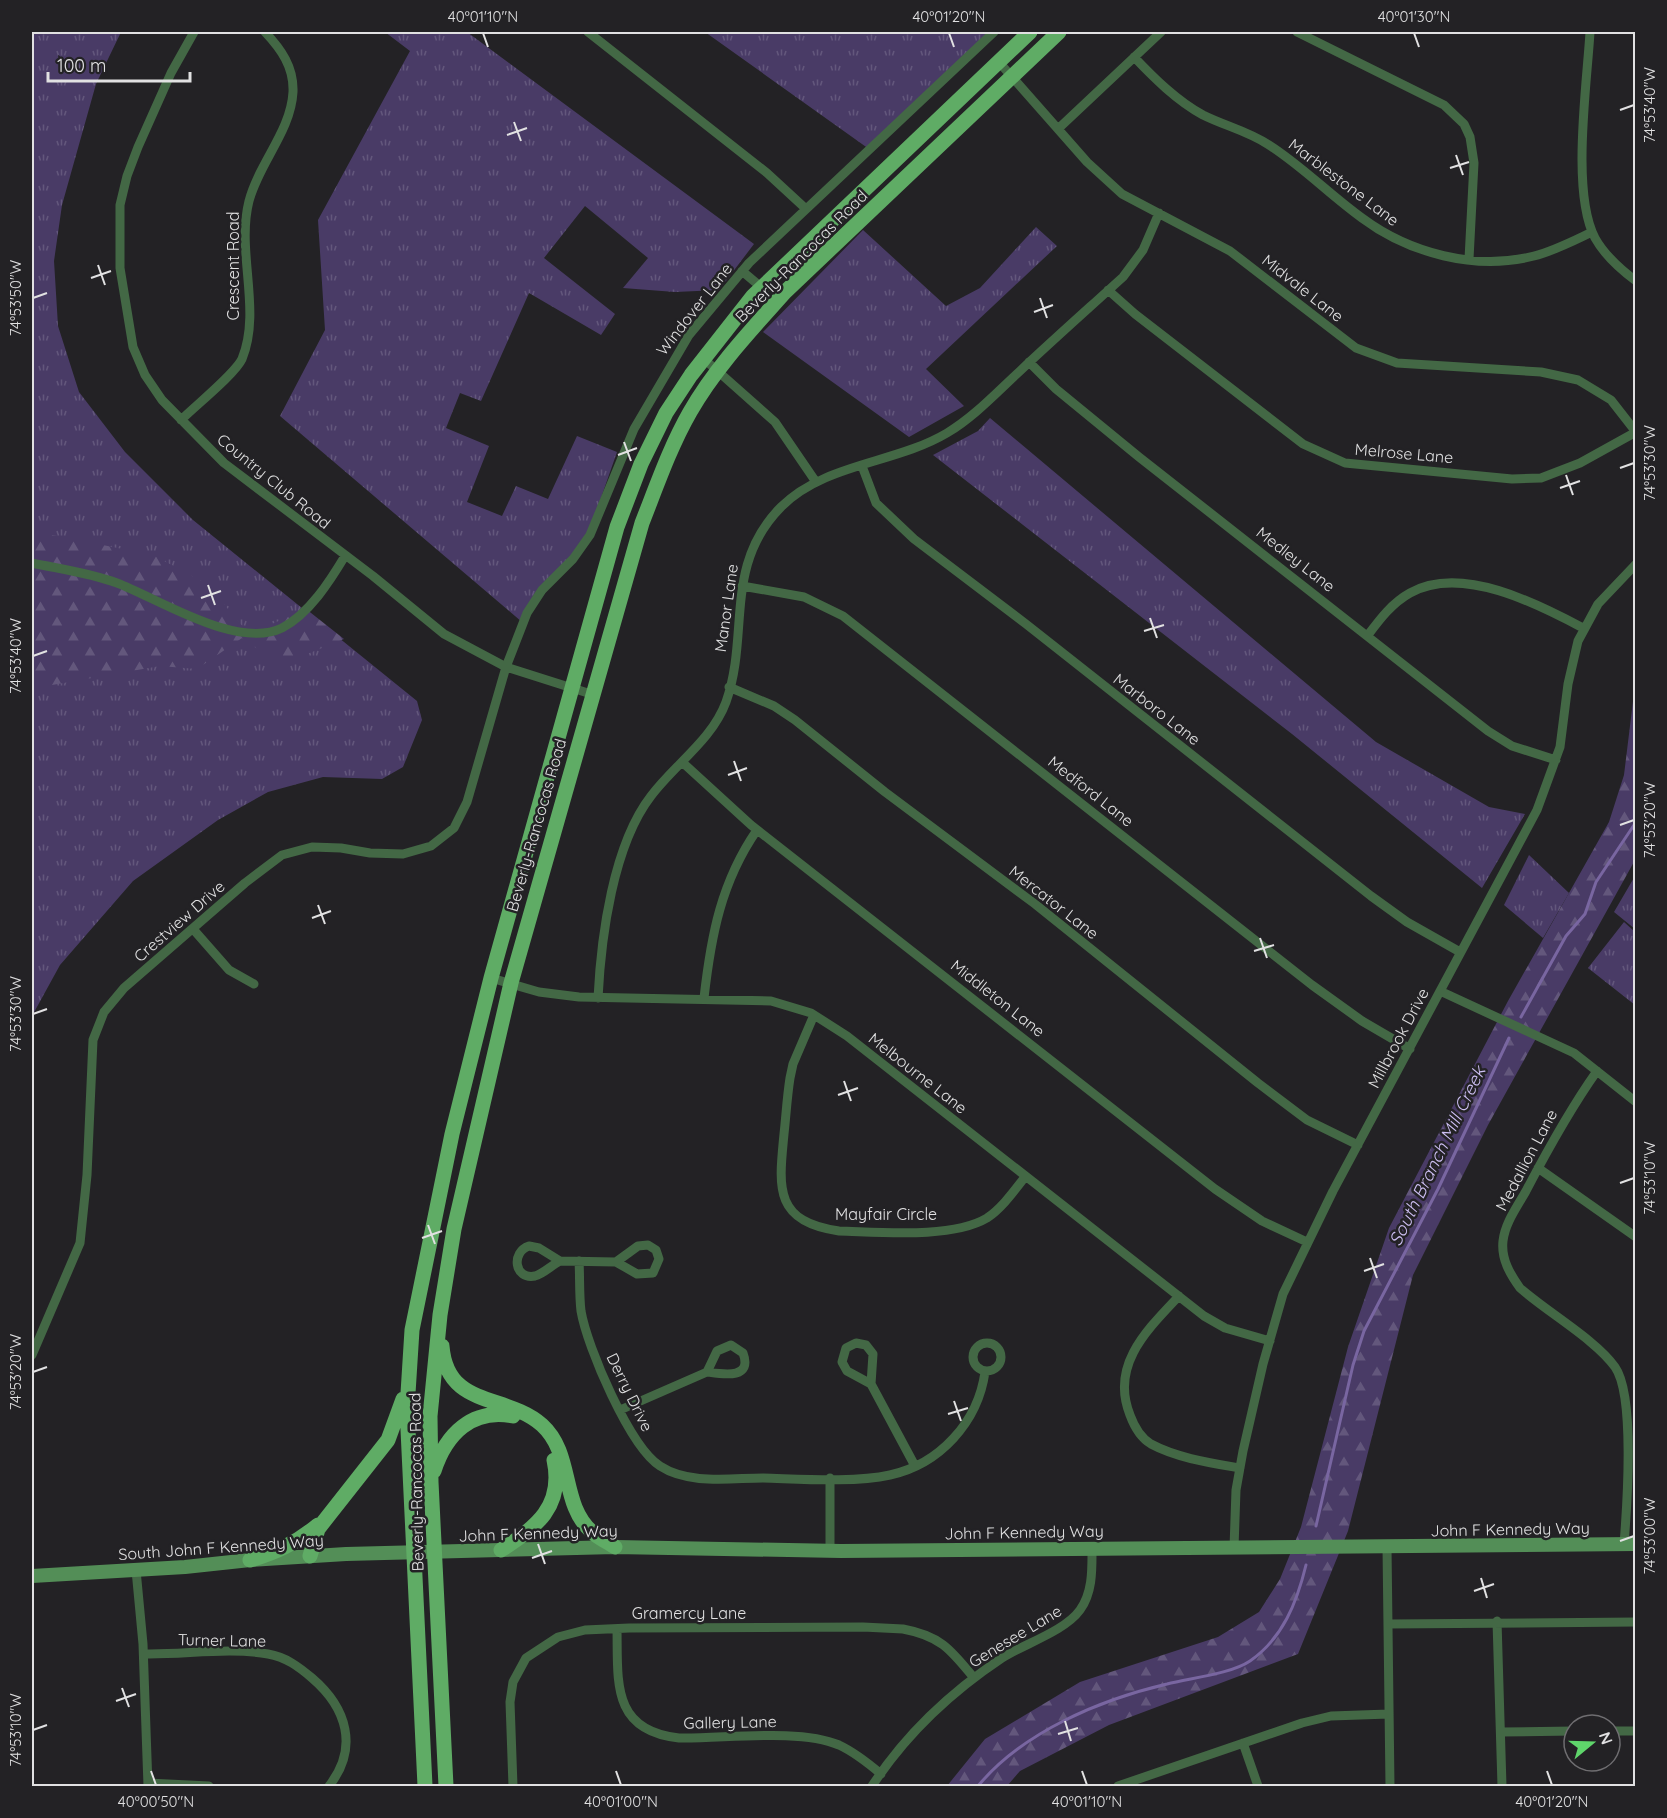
<svg xmlns="http://www.w3.org/2000/svg" width="1667" height="1818" viewBox="0 0 1667 1818" font-family="Quicksand,sans-serif">
	<style>
		.grass { fill: url(#grass-tufts) }
		.forest { fill: url(#forest-firs) }
		.lines { fill: none; stroke-linecap: round; stroke-linejoin: round }
		.stream { stroke: #7966a1; stroke-width: 3 }
		.street { stroke: #436845; stroke-width: 9 }
		.secondary { stroke: #538e57; stroke-width: 14 }
		.primary { stroke: #5fac65; stroke-width: 15 }
		.ticks { fill: none; stroke: #e1e1e2; stroke-width: 2 }
		.labels { text-anchor: middle; dominant-baseline: central; stroke-width: 5; stroke-linejoin: round; paint-order: stroke }
		.street-label { font-size: 16px; fill: #e1e1e2; stroke: #232225 }
		.water-label { font-size: 18px; font-style: italic; fill: #cdbff3; stroke: #232225 }
		.neatline { fill: none; stroke: #e1e1e2; stroke-width: 2 }
		.ticks-label { font-size: 15px; text-anchor: middle; fill: #e1e1e2 }
	</style>
	<defs>
		<pattern id="grass-tufts" width="24" height="20" patternUnits="userSpaceOnUse" patternTransform="scale(1.5)"><rect width="24" height="20" fill="#493b66"/><path d="M3 7l-1-3M5 7V3M7 7l1-3M15 17l-1-3M17 17v-4M19 17l1-3" fill="none" stroke="#63577c"/></pattern>
		<pattern id="forest-firs" width="22" height="20" patternUnits="userSpaceOnUse" patternTransform="scale(1.5)"><rect width="22" height="20" fill="#493b66"/><path d="M5 1l3.5 6h-7zM16 11l3.5 6h-7z" fill="#63577c"/></pattern>
	</defs>
	<rect width="100%" height="100%" fill="#232225"/>
	<path class="grass" d="M 32,32 L 121,32 L 96,84 L 62,205 L 54,261 L 58,326 L 79,392 L 125,452 L 193,520 L 417,701 L 422,720 L 403,767 L 382,779 L 323,777 L 268,792 L 218,820 L 133,881 L 60,965 L 32,1016 Z
		M 385,32 L 467,32 L 754,244 L 719,290 L 675,292 L 623,288 L 648,258 L 585,206 L 544,258 L 615,314 L 601,335 L 529,293 L 481,401 L 460,393 L 446,428 L 489,446 L 467,502 L 502,516 L 516,486 L 548,499 L 577,436 L 617,452 L 586,541 L 522,622 L 280,416 L 325,330 L 318,220 L 410,51 Z
		M 705,32 L 994,32 L 869,149 Z
		M 1036,227 L 1057,246 L 926,369 L 964,406 L 909,437 L 763,332 L 863,230 L 946,306 L 980,288 Z
		M 990,418 L 1376,742 L 1489,807 L 1525,814 L 1482,888 L 1292,734 L 933,455 L 978,431 Z
		M 1529,855 L 1569,893 L 1543,938 L 1504,905 Z
		M 1635,876 L 1635,929 L 1614,912 Z
		M 1624,922 L 1635,932 L 1635,1005 L 1588,968 Z"/>
	<path class="forest" d="M 32,531 L 153,555 L 207,584 L 249,634 L 306,609 L 344,639 L 280,665 L 242,638 L 197,669 L 160,666 L 35,688 L 32,691 Z
		M 1635,685 L 1635,860 L 1488,1125 L 1413,1275 L 1348,1531 L 1298,1654 L 1109,1725 L 1020,1771 L 1007,1786 L 947,1786 L 985,1739 L 1080,1682 L 1218,1637 L 1259,1612 L 1280,1579 L 1301,1527 L 1348,1347 L 1389,1228 L 1508,1001 L 1609,822 L 1624,775 Z"/>
	<g class="lines">
		<path class="stream" d="M 1521,1017 L 1566,936 L 1585,914 L 1596,882 L 1636,822
			M 1316,1526 L 1353,1365 L 1364,1331 L 1438,1189 L 1509,1038
			M 978,1786 C 1023,1732 1099,1700 1167,1684 C 1190,1678 1231,1674 1250,1661 C 1283,1638 1297,1602 1306,1565"/>
		<path class="street" d="M 194,32 L 171,73 L 138,147 L 127,176 L 120,205 L 120,268 L 133,347 L 145,375 L 162,400 L 224,463 L 373,576 L 444,634 L 506,667 L 591,694
			M 588,32 L 767,173 L 805,208
			M 1297,32 L 1444,105 L 1464,124 L 1470,137 L 1474,163 L 1469,259
			M 1590,32 C 1587,84 1571,193 1595,238 C 1605,256 1620,269 1636,281
			M 1134,57 C 1154,78 1177,101 1203,115 C 1225,126 1248,131 1269,145 C 1302,166 1330,195 1362,218 C 1409,253 1475,271 1534,256 C 1554,251 1573,241 1592,232
			M 998,61 L 1087,162 L 1122,194 L 1230,251 L 1356,348 L 1397,363 L 1541,372 L 1578,380 L 1611,400 L 1636,432
			M 1059,128 L 1161,32
			M 742,271 L 761,287
			M 1108,290 L 1135,314 L 1303,444 L 1345,463 L 1512,479 L 1541,478 L 1580,463 L 1636,432
			M 704,359 L 775,422 L 816,482
			M 1029,362 L 1056,389 L 1139,457 L 1488,731 L 1512,746 L 1556,760
			M 181,420 C 195,406 235,374 242,359 C 262,310 236,252 249,201 C 259,163 291,131 293,92 C 294,67 281,49 265,32
			M 862,466 L 876,503 L 914,539 L 1026,624 L 1371,896 L 1407,922 L 1460,952
			M 32,563 C 60,569 90,573 117,583 C 159,599 237,650 282,628 C 309,614 330,581 345,556
			M 742,586 L 804,597 L 843,616 L 1312,985 L 1362,1021 L 1410,1049
			M 1368,635 C 1380,619 1392,603 1410,593 C 1461,564 1538,604 1583,628
			M 729,687 L 774,706 L 795,720 L 885,792 L 1035,904 L 1258,1083 L 1307,1120 L 1358,1145
			M 682,762 L 751,825 L 1215,1189 L 1262,1221 L 1307,1242
			M 193,929 L 229,970 L 254,984
			M 491,978 L 539,992 L 579,997 L 771,1001 L 811,1013 L 847,1036 L 1204,1316 L 1225,1328 L 1270,1341
			M 1440,991 L 1574,1053 L 1636,1102
			M 598,998 C 601,937 613,845 651,796 C 675,764 712,740 726,702 C 750,635 723,565 781,507 C 825,463 895,464 947,433 C 974,417 997,392 1020,371 C 1054,339 1089,308 1123,277 L 1143,250 L 1159,213
			M 704,998 C 711,936 721,882 757,830
			M 814,1015 L 793,1064 L 790,1078 C 787,1097 786,1116 784,1134 C 779,1186 773,1222 839,1231 C 879,1232 952,1239 987,1218 C 1002,1208 1014,1191 1025,1177
			M 1597,1071 C 1570,1109 1548,1149 1526,1191 C 1517,1207 1505,1223 1503,1241 C 1501,1259 1510,1274 1520,1288 C 1547,1312 1596,1340 1615,1367 C 1635,1395 1627,1507 1624,1544
			M 1538,1168 L 1636,1237
			M 648,1245 L 656,1250 L 659,1259 L 653,1273 L 637,1274 L 616,1262 L 638,1246 Z
			M 529,1246 L 539,1248 L 560,1261 C 552,1265 543,1274 535,1276 C 514,1280 511,1252 529,1246 Z
			M 560,1261 L 616,1262
			M 579,1261 C 580,1277 579,1294 581,1311 C 587,1347 630,1447 660,1466 C 689,1485 731,1478 763,1478 C 800,1479 854,1483 890,1475 C 940,1464 978,1422 985,1372
			M 1179,1296 C 1147,1330 1110,1365 1130,1415 C 1134,1426 1141,1438 1151,1444 C 1177,1458 1211,1463 1240,1468
			M973 1357a14 14 0 1 1 28 0a14 14 0 1 1-28 0Z
			M 856,1343 L 866,1345 L 873,1354 L 871,1384 L 847,1371 L 842,1362 L 846,1348 Z
			M 731,1345 L 743,1353 C 753,1380 722,1374 707,1372 L 717,1351 Z
			M 32,1355 L 80,1243 L 87,1175 L 93,1040 L 104,1012 L 124,988 L 245,883 L 282,855 L 312,847 L 341,848 L 370,853 L 403,854 L 431,846 L 454,828 L 467,802 L 506,667 L 527,613 L 542,590 L 573,559 L 590,535 L 634,429 L 689,335 L 749,263 L 994,32
			M 871,1384 L 915,1466
			M 620,1410 L 707,1372
			M 830,1478 L 830,1551
			M 1387,1547 L 1390,1786
			M 1234,1548 L 1236,1490 L 1243,1451 L 1263,1364 L 1283,1294 L 1333,1191 L 1537,810 L 1560,747 L 1568,684 L 1578,641 L 1598,604 L 1636,564
			M 136,1570 L 143,1644 L 148,1786
			M 1497,1621 L 1502,1786
			M 1388,1624 L 1636,1622
			M 617,1629 C 618,1681 611,1731 679,1738 C 724,1739 799,1728 839,1745 C 854,1752 868,1763 881,1774
			M 144,1654 C 184,1655 228,1647 268,1654 C 286,1657 299,1667 312,1678 C 347,1708 359,1748 329,1786
			M 1610,1731 L 1636,1731
			M 1501,1732 L 1574,1731
			M 1243,1743 L 1258,1786
			M 148,1783 L 209,1786
			M 513,1786 L 510,1702 L 513,1682 L 526,1658 L 558,1637 L 585,1630 L 629,1628 L 863,1627 L 903,1629 C 941,1636 951,1650 974,1678
			M 872,1786 C 906,1734 951,1692 1002,1658 C 1024,1644 1065,1631 1080,1610 C 1093,1592 1092,1569 1092,1548
			M 1118,1786 L 1302,1723 L 1331,1716 L 1389,1714"/>
		<path class="secondary" d="M 32,1576 L 185,1567 L 250,1560 L 346,1554 L 615,1547 L 841,1551 L 1636,1544"/>
		<path class="primary" d="M 442,1346 C 447,1409 506,1393 542,1425 C 574,1454 560,1504 592,1532 C 598,1538 608,1542 615,1547
			M 434,1471 C 446,1434 472,1408 513,1416
			M 501,1550 C 536,1528 564,1506 554,1460
			M 310,1556 L 318,1529 L 388,1440 L 403,1399
			M 250,1560 C 277,1552 296,1543 318,1525
			M 425,1786 L 407,1409 L 412,1330 L 452,1134 L 491,978 L 617,527 L 641,464 L 666,413 L 691,375 L 753,296 L 1030,32
			M 446,1786 L 431,1482 L 430,1416 L 440,1315 L 454,1229 L 511,983 L 642,523 C 657,485 670,447 690,412 C 715,368 752,329 785,292 L 1059,32"/>
	</g>
	<path class="ticks" d="M 483,33 L 488,47M 949,33 L 954,47M 1414,33 L 1419,47M 1620,110 L 1634,105M 514,122 L 521,141M 507,135 L 527,128M 1456,155 L 1463,175M 1450,168 L 1469,162M 98,265 L 105,285M 91,278 L 111,271M 33,298 L 47,293M 1040,298 L 1047,318M 1034,312 L 1053,305M 624,442 L 631,461M 618,455 L 637,448M 1620,468 L 1634,463M 1566,475 L 1573,495M 1560,488 L 1580,481M 208,585 L 215,605M 201,598 L 221,591M 1150,618 L 1157,638M 1144,631 L 1164,625M 33,656 L 47,651M 734,761 L 741,781M 728,775 L 747,768M 1620,825 L 1634,820M 318,905 L 325,924M 312,918 L 331,911M 1260,938 L 1267,958M 1254,951 L 1274,945M 33,1014 L 47,1009M 844,1081 L 851,1101M 838,1095 L 858,1088M 1620,1183 L 1634,1178M 428,1225 L 435,1244M 422,1238 L 442,1231M 1370,1258 L 1377,1278M 1364,1271 L 1384,1264M 33,1372 L 47,1367M 954,1401 L 961,1421M 948,1414 L 968,1408M 1620,1541 L 1634,1536M 538,1544 L 545,1564M 532,1558 L 552,1551M 1481,1578 L 1487,1598M 1474,1591 L 1494,1584M 122,1688 L 129,1707M 116,1701 L 136,1694M 1065,1721 L 1071,1741M 33,1730 L 47,1725M 1058,1734 L 1078,1728M 151,1771 L 156,1785M 616,1771 L 621,1785M 1082,1771 L 1087,1785M 1547,1771 L 1552,1785"/>
	<g class="labels">
		<g class="street-label">
			<text transform="translate(1344 182) rotate(37)">Marblestone Lane</text>
			<text transform="translate(801 256) rotate(-45)">Beverly-Rancocas Road</text>
			<text transform="translate(233 266) rotate(-90)">Crescent Road</text>
			<text transform="translate(1303 288) rotate(38)">Midvale Lane</text>
			<text transform="translate(694 309) rotate(-52)">Windover Lane</text>
			<text transform="translate(1404 453) rotate(5)">Melrose Lane</text>
			<text transform="translate(274 481) rotate(39)">Country Club Road</text>
			<text transform="translate(1296 559) rotate(38)">Medley Lane</text>
			<text transform="translate(726 608) rotate(-82)">Manor Lane</text>
			<text transform="translate(1157 709) rotate(38)">Marboro Lane</text>
			<text transform="translate(1091 791) rotate(38)">Medford Lane</text>
			<text transform="translate(536 825) rotate(-74)">Beverly-Rancocas Road</text>
			<text transform="translate(1054 902) rotate(38)">Mercator Lane</text>
			<text transform="translate(179 921) rotate(-41)">Crestview Drive</text>
			<text transform="translate(998 998) rotate(38)">Middleton Lane</text>
			<text transform="translate(1398 1038) rotate(-62)">Millbrook Drive</text>
			<text transform="translate(918 1073) rotate(38)">Melbourne Lane</text>
			<text transform="translate(1526 1160) rotate(-62)">Medallion Lane</text>
			<text x="886" y="1214">Mayfair Circle</text>
			<text transform="translate(630 1392) rotate(64)">Derry Drive</text>
			<text transform="translate(416 1482) rotate(-91)">Beverly-Rancocas Road</text>
			<text transform="translate(1510 1529) rotate(-1)">John F Kennedy Way</text>
			<text transform="translate(1024 1532) rotate(-1)">John F Kennedy Way</text>
			<text transform="translate(538 1533) rotate(-2)">John F Kennedy Way</text>
			<text transform="translate(221 1547) rotate(-4)">South John F Kennedy Way</text>
			<text x="689" y="1613">Gramercy Lane</text>
			<text transform="translate(1015 1636) rotate(-31)">Genesee Lane</text>
			<text transform="translate(222 1640) rotate(1)">Turner Lane</text>
			<text transform="translate(730 1722) rotate(-1)">Gallery Lane</text>
		</g>
		<g class="water-label">
			<text transform="translate(1437 1156) rotate(-64)">South Branch Mill Creek</text>
		</g>
	</g>
	<rect width="1667" height="1818" fill="none" stroke="#232225" stroke-width="66"/>
	<g transform="translate(1592 1743) rotate(71)"><circle r="28" fill="#232225" stroke="#6f6e71" stroke-width="1.5"/>
	<path d="M0-4.5L10 22L0 15L-10 22Z" fill="#5fd56b"/>
	<text y="-9" font-size="16" font-weight="bold" text-anchor="middle" fill="#e1e1e2">N</text>
	</g>
	<path d="M48 72v9h142v-9" fill="none" stroke="#e1e1e2" stroke-width="3"/>
	<text x="57" y="72" font-size="18" fill="#e1e1e2" stroke="#232225" stroke-width="4.5" paint-order="stroke">100 m</text>
	<rect x="33" y="33" width="1601" height="1752" class="neatline"/>
	<g class="ticks-label">
		<text x="483" y="22">40°01'10"N</text>
		<text x="949" y="22">40°01'20"N</text>
		<text x="1414" y="22">40°01'30"N</text>
		<text transform="translate(1650 105) rotate(-90)" y="5">74°53'40"W</text>
		<text transform="translate(16 298) rotate(-90)" y="5">74°53'50"W</text>
		<text transform="translate(1650 463) rotate(-90)" y="5">74°53'30"W</text>
		<text transform="translate(16 656) rotate(-90)" y="5">74°53'40"W</text>
		<text transform="translate(1650 820) rotate(-90)" y="5">74°53'20"W</text>
		<text transform="translate(16 1014) rotate(-90)" y="5">74°53'30"W</text>
		<text transform="translate(1650 1178) rotate(-90)" y="5">74°53'10"W</text>
		<text transform="translate(16 1372) rotate(-90)" y="5">74°53'20"W</text>
		<text transform="translate(1650 1536) rotate(-90)" y="5">74°53'00"W</text>
		<text transform="translate(16 1730) rotate(-90)" y="5">74°53'10"W</text>
		<text x="156" y="1807">40°00'50"N</text>
		<text x="621" y="1807">40°01'00"N</text>
		<text x="1087" y="1807">40°01'10"N</text>
		<text x="1552" y="1807">40°01'20"N</text>
	</g>
</svg>
